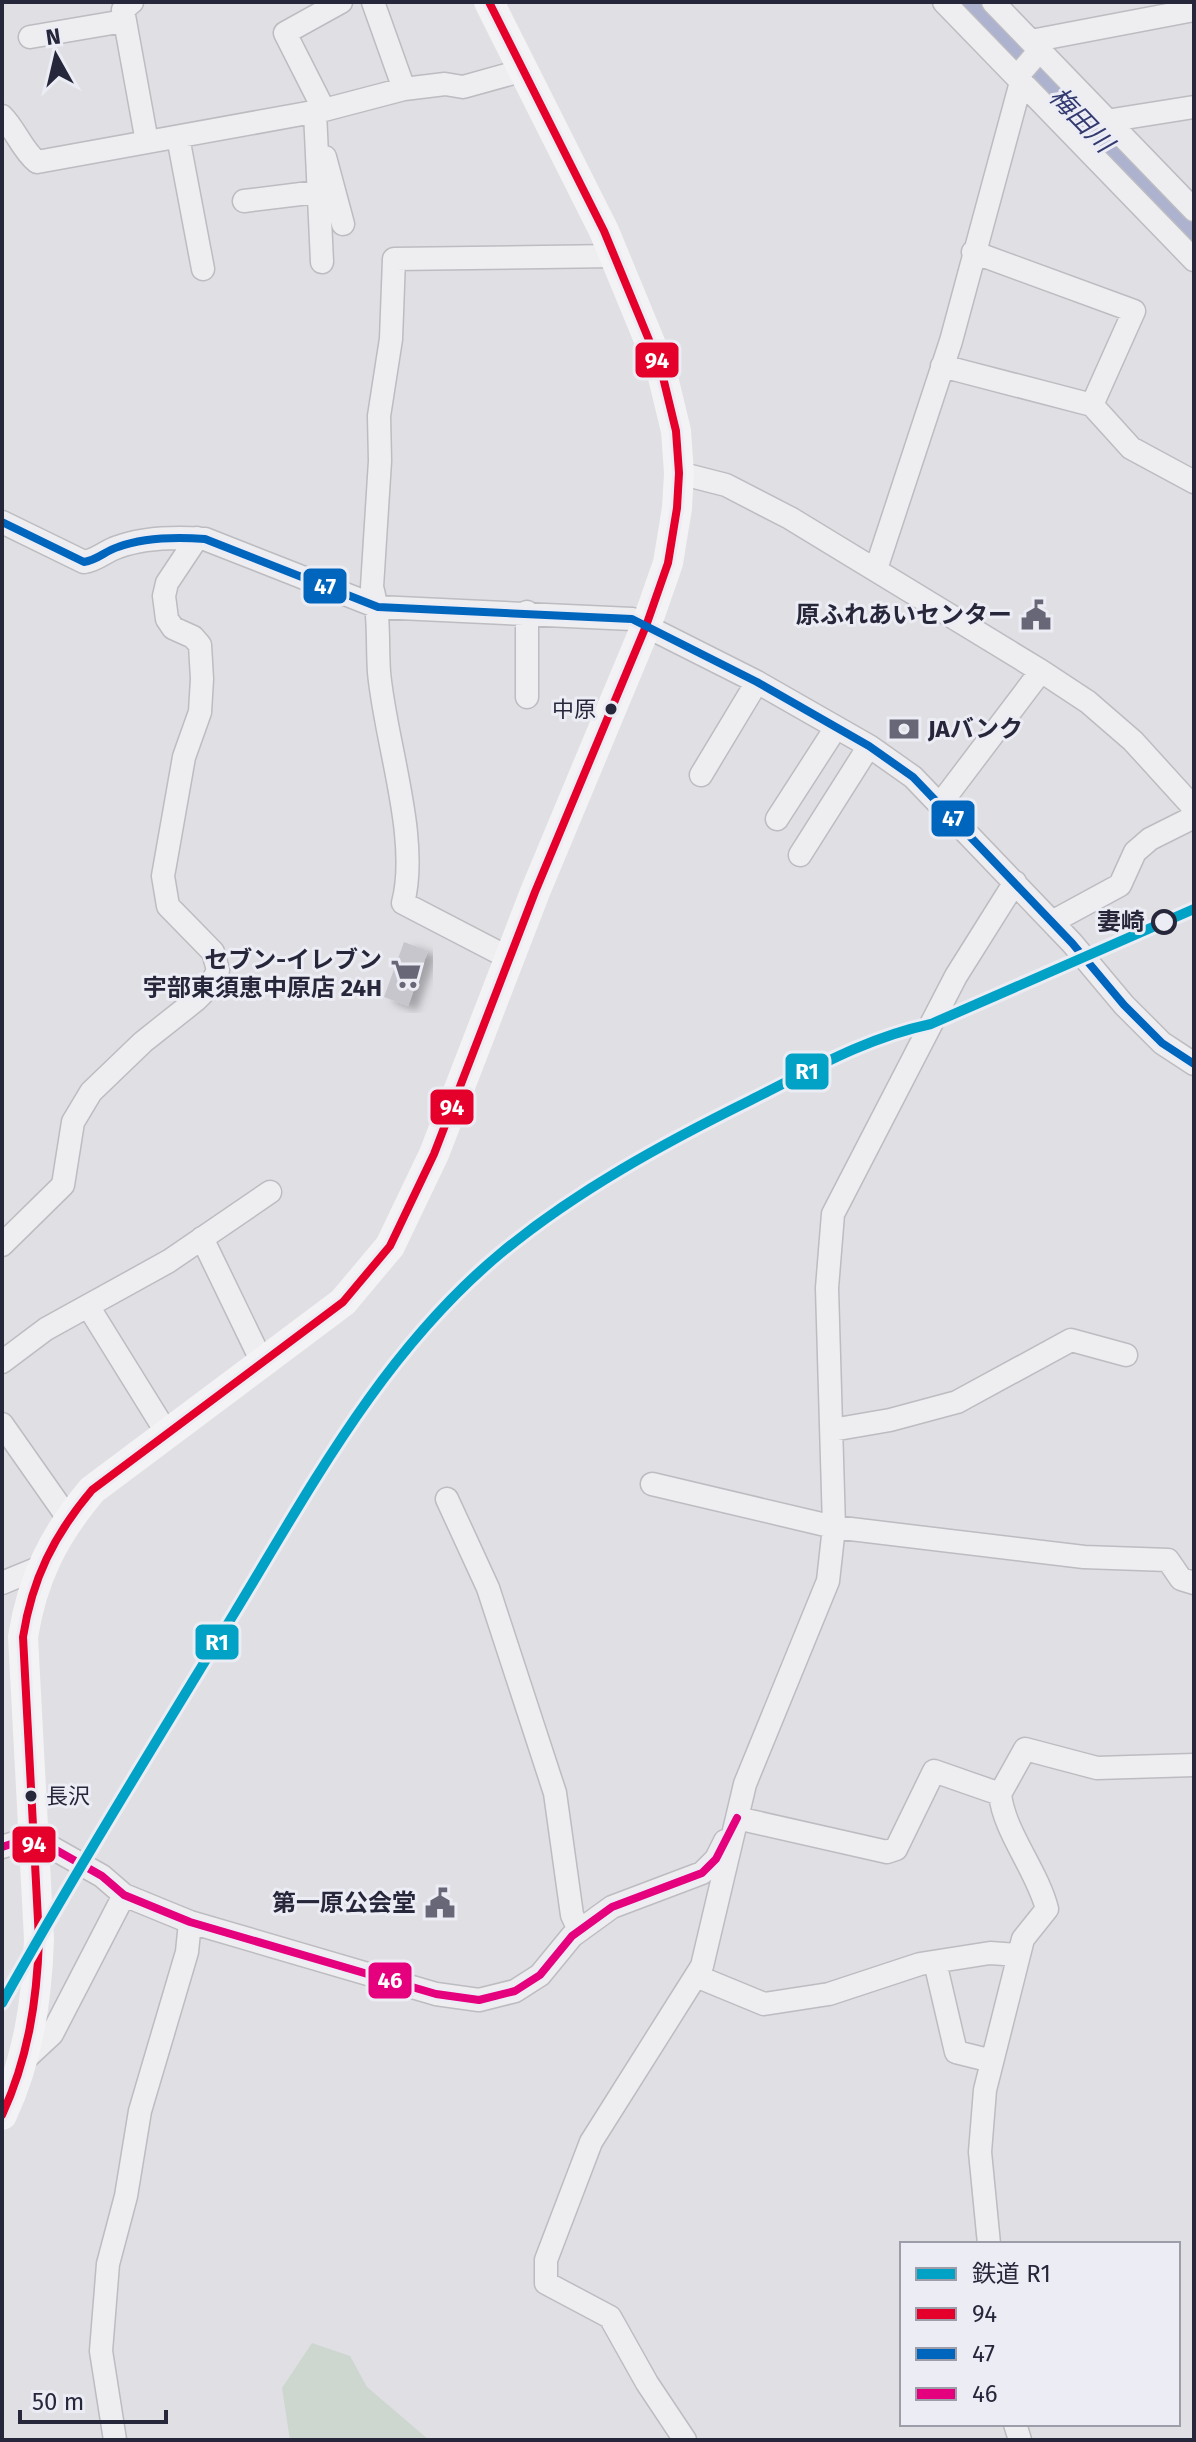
<svg xmlns="http://www.w3.org/2000/svg" width="1196" height="2442" viewBox="0 0 1196 2442" font-family="'Fira Sans','Noto Sans JP',sans-serif">
	<style>
		.green { fill: #cdd7d0 }
		.lines { fill: none; stroke-linecap: round; stroke-linejoin: round }
		.river { stroke: #adb2cf; stroke-width: 36 }
		.building { fill: #c6c6cc; filter: url(#shadow) }
		.street-casing { stroke: #bcbcc1; stroke-width: 25 }
		.street { stroke: #eeeef1; stroke-width: 22 }
		.secondary { stroke: #f3f3f5; stroke-width: 30 }
		.bus-1-casing { stroke: #ececf4; stroke-width: 14 }
		.bus-2-casing { stroke: #ececf4; stroke-width: 14 }
		.bus-3-casing { stroke: #ececf4; stroke-width: 14 }
		.bus-1 { stroke: #e4002b; stroke-width: 8 }
		.bus-2 { stroke: #0065bd; stroke-width: 8 }
		.bus-3 { stroke: #e5007d; stroke-width: 8 }
		.rail-1-casing { stroke: #ececf4; stroke-width: 16 }
		.rail-1 { stroke: #02a2c7; stroke-width: 10 }
		.bus-dot { fill: #27273c; stroke: #ececf4; stroke-width: 3 }
		.stop-dot { fill: #ececf4; stroke: #27273c; stroke-width: 4 }
		.labels { text-anchor: middle; dominant-baseline: central; stroke-width: 6; stroke-linejoin: round; paint-order: stroke }
		.bus-label { font-size: 22px; fill: #27273c; stroke: #ececf4; text-anchor: end }
		.poi-label { font-size: 24px; font-weight: bold; fill: #27273c; stroke: #ececf4; text-anchor: end }
		.stop-label { font-size: 24px; font-weight: bold; fill: #27273c; stroke: #ececf4; text-anchor: end }
		.water-label { font-size: 26px; font-style: italic; fill: #323a6f; stroke: #ececf4 }
		.line-badge { stroke: #ececf4; stroke-width: 3 }
		.badge-label { font-size: 22px; text-anchor: middle; font-weight: bold; fill: #fff }
	</style>
	<defs>
		<filter id="shadow"><feDropShadow dx="9" dy="5" stdDeviation="4" flood-color="#0004"/></filter>
	</defs>
	<rect width="100%" height="100%" fill="#dfdfe4"/>
	<path class="green" d="M 312,2343 L 350,2356 L 367,2387 L 429,2440 L 290,2440 L 282,2388 Z"/>
	<g class="lines">
		<path class="river" d="M 967,2 L 1194,239"/>
	</g>
	<path class="building" d="M 404,942 L 428,951 L 408,1006 L 384,997 Z"/>
	<g class="lines">
		<g class="street-casing">
			<path id="street" d="M 132,2 L 123,10 L 147,142
				M 373,2 L 404,89
				M 944,2 L 1194,260
				M 993,2 L 1194,210
				M 30,37 L 124,21
				M 1031,41 L 1194,10
				M 324,110 L 285,33 L 341,2
				M 315,112 L 322,262
				M 2,116 C 16,130 22,150 37,162 L 324,110 L 404,89 L 445,84 L 463,87 L 524,70
				M 1106,121 L 1194,107
				M 178,137 L 203,269
				M 325,157 L 343,224
				M 244,201 L 317,192
				M 973,252 L 1134,311 L 1092,405
				M 942,366 L 1092,405 L 1131,448 L 1194,482
				M 679,473 L 726,485 L 790,518 L 1041,671 L 941,803
				M 2,522 L 84,562 C 98,560 105,551 118,547 C 145,537 177,537 205,539 L 378,607 L 632,619 L 757,682 L 869,746 L 913,777 L 1072,943 L 1124,1005 L 1162,1043 L 1194,1064
				M 876,569 L 951,341 L 1021,82 L 1021,72 L 1040,50
				M 527,612 L 527,697
				M 1041,671 L 1088,702 L 1133,741 L 1194,808
				M 701,775 L 757,682
				M 777,819 L 835,729
				M 800,855 L 869,746
				M 1052,922 L 1120,885 L 1135,852 L 1150,839 L 1194,817
				M 509,958 L 403,903 C 420,838 385,741 379,672 C 377,643 380,615 372,587 L 380,461 L 379,416 L 391,339 L 394,259 L 615,256
				M 202,1238 L 262,1362
				M 2,1245 L 63,1185 L 73,1122 L 91,1092 L 143,1042 L 196,1000 L 211,985 L 218,970 L 213,952 L 168,906 L 163,876 L 184,757 L 200,712 L 202,679 L 200,645 L 193,637 L 173,628 L 167,619 L 164,596 L 167,583 L 197,538
				M 88,1306 L 168,1435
				M 2,1362 L 46,1329 L 169,1261 L 270,1192
				M 2,1424 L 68,1518
				M 832,1430 L 890,1420 L 957,1402 L 1071,1340 L 1126,1355
				M 652,1484 L 834,1527 L 1084,1557 L 1168,1560 L 1181,1579 L 1194,1583
				M 447,1499 L 488,1588 L 555,1793 L 572,1915 L 579,1930
				M 2,1583 L 41,1567
				M 737,1818 L 887,1852 L 896,1849 L 934,1771 L 1000,1794 L 1025,1749 L 1097,1768 L 1194,1765
				M 2,1847 L 33,1837 L 102,1876 L 124,1895 L 190,1922 L 436,1994 L 479,2000 L 515,1991 L 540,1975 L 572,1936 L 612,1907 L 702,1873 L 716,1859 L 725,1841
				M 935,1962 L 956,2052 L 992,2061
				M 696,1976 L 764,2004 L 829,1994 L 920,1964 L 990,1953 L 1019,1955
				M 23,2061 L 52,2034 L 124,1895
				M 989,2244 L 980,2152 L 985,2090 L 1023,1939 L 1047,1909 C 1037,1870 1004,1832 1000,1794
				M 1015,2424 L 1020,2440
				M 115,2440 L 101,2351 L 108,2264 L 126,2196 L 140,2111 L 187,1952 L 190,1922
				M 685,2440 L 647,2383 L 610,2317 L 546,2283 L 546,2260 L 591,2142 L 702,1966 L 745,1784 L 828,1581 L 834,1527 L 827,1288 L 833,1214 L 956,976 L 1015,882"/>
		</g>
		<use href="#street" class="street"/>
		<path class="secondary" d="M 2,2115 C 28,2059 37,2001 39,1939 L 23,1637 C 32,1579 54,1535 92,1490 L 343,1302 L 390,1246 L 434,1154 L 535,892 L 646,626 L 668,563 L 677,508 L 679,473 L 676,431 L 661,369 L 604,231 L 489,2"/>
		<g class="bus-1-casing">
			<path id="bus-1" d="M 2,2115 C 28,2059 37,2001 39,1939 L 23,1637 C 32,1579 54,1535 92,1490 L 343,1302 L 390,1246 L 434,1154 L 535,892 L 646,626 L 668,563 L 677,508 L 679,473 L 676,431 L 661,369 L 604,231 L 489,2"/>
		</g>
		<g class="bus-2-casing">
			<path id="bus-2" d="M 2,522 L 84,562 C 98,560 105,551 118,547 C 145,537 177,537 205,539 L 378,607 L 632,619 L 757,682 L 869,746 L 913,777 L 1072,943 L 1124,1005 L 1162,1043 L 1194,1064"/>
		</g>
		<g class="bus-3-casing">
			<path id="bus-3" d="M 2,1847 L 33,1837 L 102,1876 L 124,1895 L 190,1922 L 436,1994 L 479,2000 L 515,1991 L 540,1975 L 572,1936 L 612,1907 L 702,1873 L 716,1859 L 737,1818"/>
		</g>
		<use href="#bus-1" class="bus-1"/>
		<use href="#bus-2" class="bus-2"/>
		<use href="#bus-3" class="bus-3"/>
		<g class="rail-1-casing">
			<path id="rail-1" d="M 2,2003 C 76,1871 156,1742 235,1612 C 312,1485 384,1350 501,1253 C 576,1191 664,1143 751,1100 C 811,1070 865,1038 931,1024 L 1194,909"/>
		</g>
		<use href="#rail-1" class="rail-1"/>
	</g>
	<defs>
		<g id="civic-bare" transform="scale(2.4)"><path d="M-.6-6.5H3V-4.5H.6V-3L4-1V1h2V6H-6V1h2V-1L-.6-3ZM-1.2 2.5V6h2.4V2.5Z" fill="#676777" stroke="#ececf4" stroke-width="2.5" paint-order="stroke"/></g>
		<g id="bank-bare" transform="scale(2.4)"><path d="M-6-4H6V4H-6ZM0-2.3a2.3 2.3 0 1 0 0 4.6a2.3 2.3 0 1 0 0-4.6Z" fill="#676777" stroke="#ececf4" stroke-width="2.5" paint-order="stroke"/></g>
		<g id="supermarket-bare" transform="scale(2.4)"><path d="M-6-5.5h2.5l.6 2H6L4.5 2H-2.5L-4.4-4H-6ZM-1.5 3.2a1.3 1.3 0 1 0 .1 0ZM3 3.2a1.3 1.3 0 1 0 .1 0Z" fill="#676777" stroke="#ececf4" stroke-width="2.5" paint-order="stroke"/></g>
	</defs>
	<g fill-rule="evenodd">
		<use href="#civic-bare" x="1036" y="615"/>
		<use href="#bank-bare" x="904" y="729"/>
		<use href="#supermarket-bare" x="406" y="974"/>
		<use href="#civic-bare" x="440" y="1903"/>
	</g>
	<g class="bus-dot">
		<circle cx="611" cy="709" r="7"/>
		<circle cx="31" cy="1796" r="7"/>
	</g>
	<circle class="stop-dot" cx="1164" cy="922" r="11"/>
	<g class="labels">
		<g class="bus-label">
			<text x="596" y="709">中原</text>
			<text x="46" y="1796" text-anchor="start">長沢</text>
		</g>
		<g class="poi-label">
			<text x="1012" y="615">原ふれあいセンター</text>
			<text x="928" y="729" text-anchor="start">JAバンク</text>
			<text x="382" y="960">セブン-イレブン<tspan x="382" dy="28">宇部東須恵中原店 24H</tspan></text>
			<text x="416" y="1903">第一原公会堂</text>
		</g>
		<g class="stop-label">
			<text x="1145" y="922">妻崎</text>
		</g>
		<g class="water-label">
			<text transform="translate(1081 120) rotate(46)">梅田川</text>
		</g>
	</g>
	<g class="line-badge">
		<rect x="634" y="341" width="46" height="38" rx="8" fill="#e4002b"/>
		<rect x="302" y="567" width="46" height="38" rx="8" fill="#0065bd"/>
		<rect x="930" y="799" width="46" height="39" rx="8" fill="#0065bd"/>
		<rect x="784" y="1052" width="46" height="39" rx="8" fill="#02a2c7"/>
		<rect x="429" y="1088" width="46" height="38" rx="8" fill="#e4002b"/>
		<rect x="194" y="1623" width="46" height="38" rx="8" fill="#02a2c7"/>
		<rect x="11" y="1825" width="46" height="39" rx="8" fill="#e4002b"/>
		<rect x="367" y="1961" width="46" height="39" rx="8" fill="#e5007d"/>
	</g>
	<g class="badge-label">
		<text x="657" y="368">94</text>
		<text x="325" y="594">47</text>
		<text x="953" y="826">47</text>
		<text x="807" y="1079">R1</text>
		<text x="452" y="1115">94</text>
		<text x="217" y="1650">R1</text>
		<text x="34" y="1852">94</text>
		<text x="390" y="1988">46</text>
	</g>
	<rect width="1196" height="2442" fill="none" stroke="#27273c" stroke-width="8"/>
	<rect x="900" y="2242" width="280" height="184" fill="#ececf4" stroke="#9d9daa" stroke-width="2"/>
	<rect x="916" y="2268" width="40" height="12" fill="#02a2c7" stroke="#9d9daa" stroke-width="2"/>
	<text x="972" y="2282" font-size="24" fill="#27273c">鉄道 R1</text>
	<rect x="916" y="2308" width="40" height="12" fill="#e4002b" stroke="#9d9daa" stroke-width="2"/>
	<text x="972" y="2322" font-size="24" fill="#27273c">94</text>
	<rect x="916" y="2348" width="40" height="12" fill="#0065bd" stroke="#9d9daa" stroke-width="2"/>
	<text x="972" y="2362" font-size="24" fill="#27273c">47</text>
	<rect x="916" y="2388" width="40" height="12" fill="#e5007d" stroke="#9d9daa" stroke-width="2"/>
	<text x="972" y="2402" font-size="24" fill="#27273c">46</text>
	<g transform="translate(56 56) rotate(352)" stroke="#ececf4" stroke-width="6" paint-order="stroke">
	<path d="M0-6L14 30L0 20L-14 30Z" fill="#27273c"/>
	<text y="-12" font-size="22" font-weight="bold" text-anchor="middle" fill="#27273c">N</text>
	</g>
	<path d="M20 2410v12h146v-12" fill="none" stroke="#27273c" stroke-width="4"/>
	<text x="32" y="2410" font-size="24" fill="#27273c" stroke="#ececf4" stroke-width="6" paint-order="stroke">50 m</text>
</svg>
